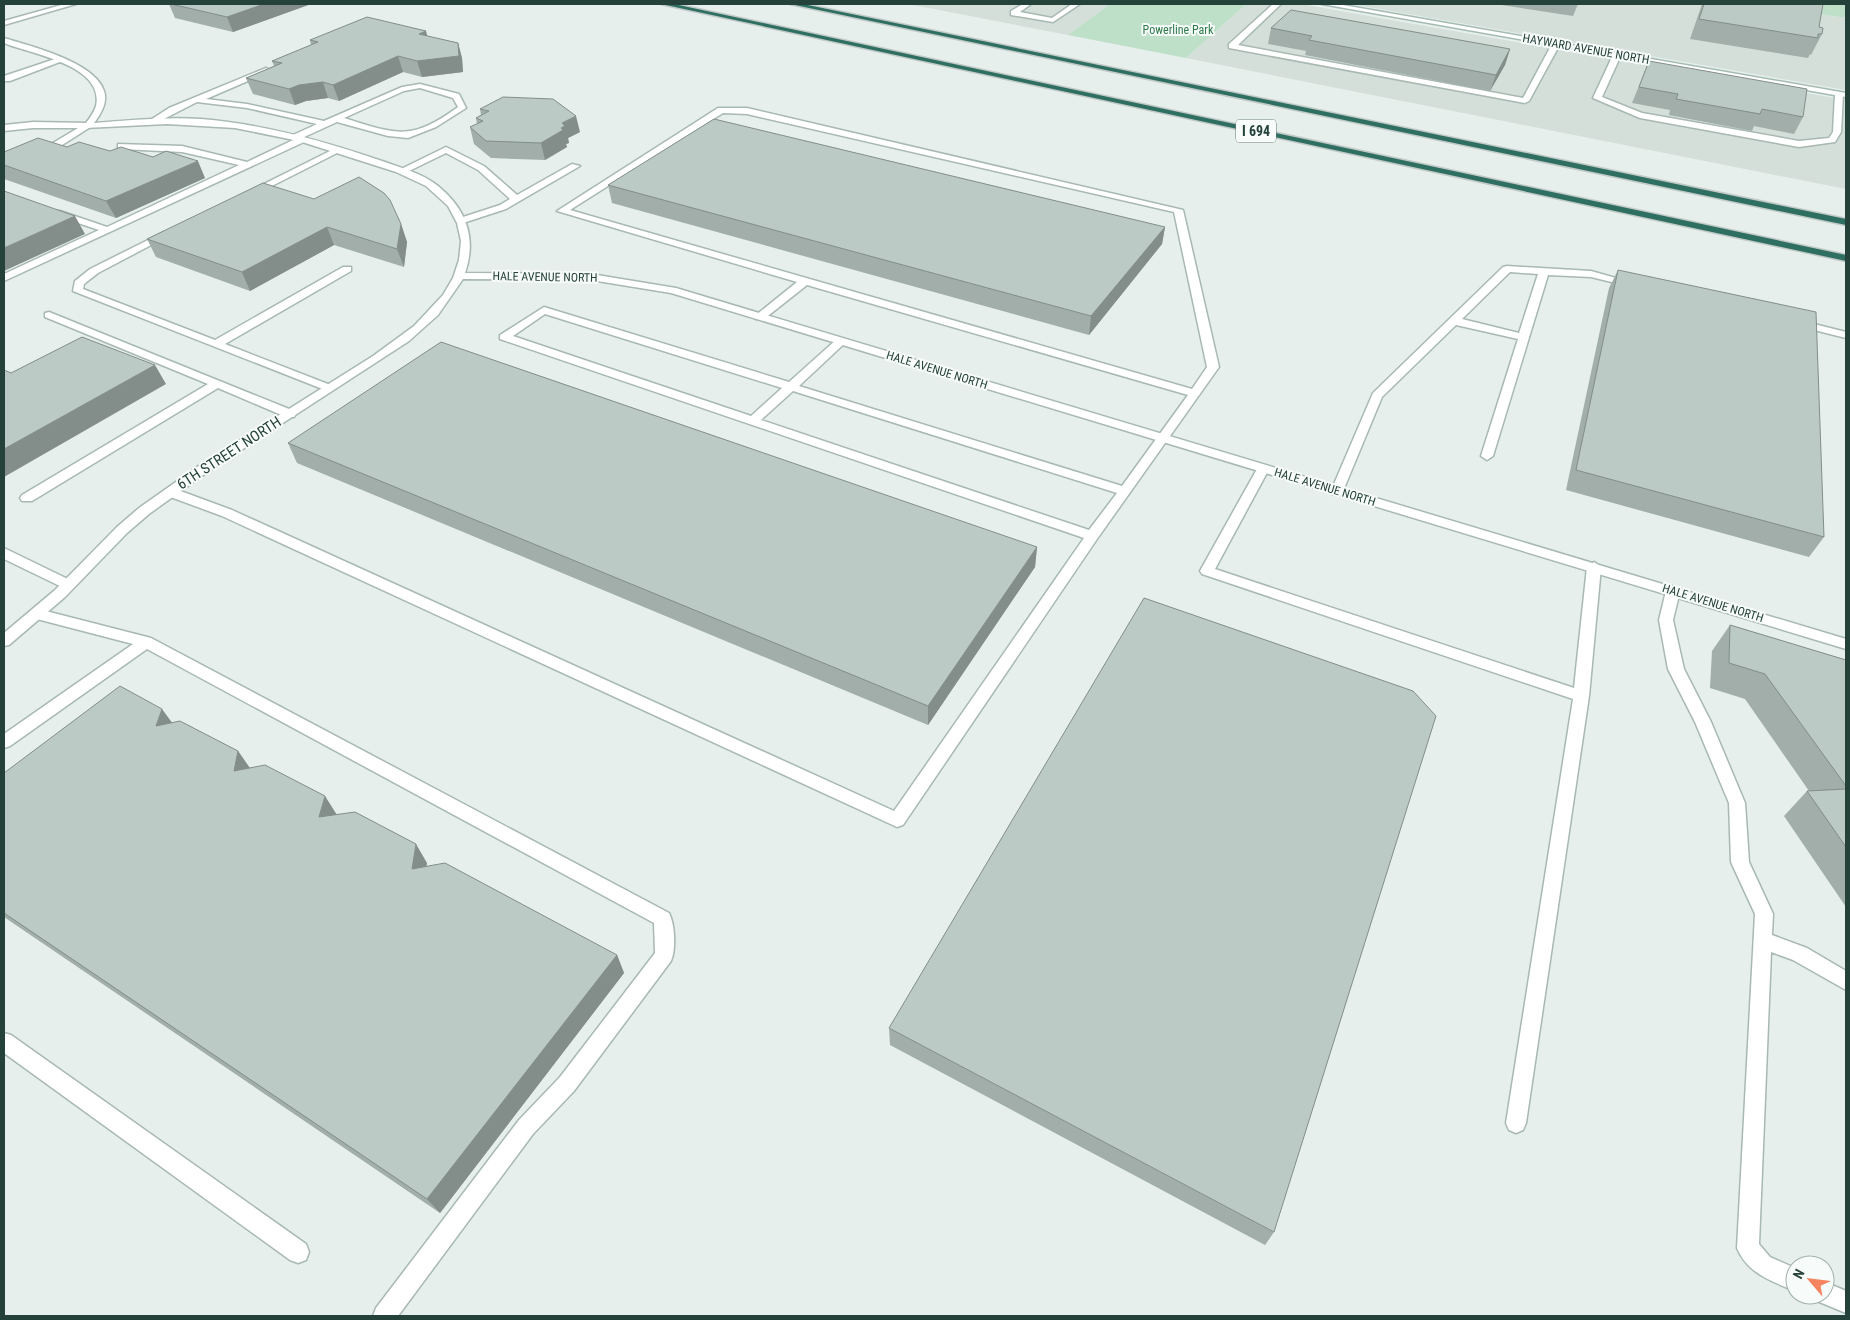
<svg xmlns="http://www.w3.org/2000/svg" width="1850" height="1320" viewBox="0 0 1850 1320" font-family="'Roboto Condensed',sans-serif">
	<style>
		.built { fill: #d4dfda }
		.green { fill: #bfe0c8 }
		.lines { fill: none; stroke-linecap: round; stroke-linejoin: round }
		.lane-casing { stroke: #a8b8b2; stroke-width: 3 }
		.street-casing { stroke: #a8b8b2; stroke-width: 3 }
		.secondary-casing { stroke: #a4bbb3; stroke-width: 3 }
		.highway-casing { stroke: #c2cac8; stroke-width: 3 }
		.lane { fill: #fff; fill-rule: evenodd }
		.street { fill: #fff; fill-rule: evenodd }
		.secondary { fill: #fff; fill-rule: evenodd }
		.highway { fill: #2f6f62; fill-rule: evenodd }
		.wall { fill: #a1aea9 }
		.shaded-wall { fill: #838d89 }
		.building { fill: #bbcac4; stroke: #838d89 }
		.labels { text-anchor: middle; dominant-baseline: central; stroke-width: 4; stroke-linejoin: round; paint-order: stroke }
		.far-park-label { font-size: 12px; fill: #2d7a4b; stroke: #f7fbf9 }
		.far-street-label { font-size: 12px; fill: #24423a; stroke: #f7fbf9 }
		.shield { fill: #f7fbf9; stroke: #637a73; stroke-width: 1 }
		.shield-label { font-size: 14px; font-weight: bold; fill: #24423a }
		.street-label { font-size: 15px; fill: #24423a; stroke: #f7fbf9 }
	</style>
	<rect width="100%" height="100%" fill="#e6efeb"/>
	<path class="built" d="M 908,4 L 1110,4 L 1068,35 Z
		M 1246,4 L 1301,4 L 1846,100 L 1846,189 L 1186,58 Z
		M 1351,4 L 1754,4 L 1846,18 L 1846,90 Z"/>
	<path class="green" d="M 1110,4 L 1246,4 L 1186,58 L 1068,35 Z
		M 1754,4 L 1846,4 L 1846,18 Z"/>
	<g class="lines">
		<g class="lane-casing">
			<path id="lane" d="M 65,4 L 76,4 L 4,25 L 4,21 Z
				M 1023,4 L 1031,4 L 1020,12 L 1052,18 L 1072,4 L 1080,4 L 1053,22 L 1011,15 L 1011,11 Z
				M 1273,4 L 1281,4 L 1238,45 L 1523,98 L 1552,44 L 1556,42 L 1560,44 L 1529,101 L 1525,103 L 1229,48 L 1229,44 Z
				M 1617,53 L 1621,55 L 1602,97 L 1642,113 L 1799,141 L 1829,138 L 1833,132 L 1835,94 L 1839,92 L 1843,94 L 1841,132 L 1835,142 L 1799,147 L 1640,118 L 1593,98 L 1613,55 Z
				M 58,58 L 65,60 L 10,81 L 4,81 L 4,76 Z
				M 266,68 L 270,70 L 269,72 L 206,99 L 247,104 L 324,121 L 402,87 L 420,84 L 459,94 L 466,108 L 436,127 L 408,138 L 388,136 L 337,122 L 302,138 L 305,140 L 304,142 L 4,281 L 4,274 L 99,230 L 54,215 L 54,211 L 60,211 L 107,227 L 239,165 L 182,152 L 121,149 L 118,148 L 118,144 L 182,146 L 247,162 L 293,140 L 290,138 L 291,136 L 317,124 L 247,108 L 197,102 L 156,123 L 149,121 L 169,108 ZM 420,88 L 453,98 L 458,107 C 410,142 396,134 344,118 L 404,91 Z
				M 718,108 L 747,108 L 1183,210 L 1219,367 L 1097,539 L 903,825 L 897,827 L 222,516 L 165,495 L 164,492 L 170,488 L 175,489 L 232,510 L 894,811 L 1084,538 L 500,339 L 500,335 L 544,307 L 789,382 L 837,339 L 845,339 L 845,343 L 799,386 L 1122,486 L 1188,395 L 807,285 L 764,319 L 756,319 L 756,315 L 797,282 L 557,211 ZM 723,113 L 747,114 L 1174,212 L 1207,367 L 1192,389 L 570,210 ZM 545,314 L 782,388 L 751,416 L 513,336 ZM 793,391 L 1117,493 L 1089,530 L 761,420 Z
				M 33,122 L 88,123 L 92,126 L 59,147 L 4,170 L 4,164 L 53,143 L 78,128 L 33,128 L 4,131 L 4,125 Z
				M 446,147 L 484,166 L 517,195 L 572,164 L 580,166 L 506,209 L 463,223 L 460,222 L 460,218 L 500,205 L 510,199 L 478,170 L 446,153 L 405,173 L 397,171 Z
				M 334,149 L 341,151 L 254,195 L 246,193 Z
				M 164,232 L 172,234 L 98,273 L 84,284 L 83,289 L 215,340 L 343,267 L 351,267 L 351,271 L 225,344 L 333,386 L 333,390 L 325,390 L 73,291 L 75,281 L 90,269 Z
				M 1507,266 L 1591,271 L 1637,284 L 1632,287 L 1591,277 L 1548,275 L 1493,456 L 1487,460 L 1481,456 L 1518,339 L 1456,325 L 1382,397 L 1343,491 L 1337,495 L 1332,494 L 1331,491 L 1373,393 L 1503,267 ZM 1510,272 L 1538,274 L 1519,333 L 1462,319 Z
				M 49,312 L 294,411 L 296,414 L 294,417 L 286,417 L 218,388 L 32,501 L 22,501 L 20,498 L 22,495 L 208,384 L 45,317 L 45,313 Z
				M 1798,320 L 1846,332 L 1846,338 L 1794,325 L 1793,323 Z
				M 1263,465 L 1269,469 L 1215,569 L 1574,688 L 1587,567 L 1594,562 L 1601,567 L 1589,696 L 1526,1123 L 1523,1130 L 1516,1133 L 1509,1130 L 1506,1123 L 1573,699 L 1202,574 L 1200,571 L 1257,469 Z
				M 4,548 L 74,582 L 76,585 L 69,590 L 64,588 L 4,559 Z
				M 1673,586 L 1680,591 L 1673,620 L 1684,669 L 1711,722 L 1745,803 L 1749,862 L 1773,914 L 1772,935 L 1807,948 L 1846,971 L 1846,990 L 1793,960 L 1771,952 L 1759,1244 L 1770,1257 L 1795,1268 L 1795,1291 C 1771,1281 1747,1273 1737,1248 L 1755,914 L 1731,862 L 1729,803 L 1695,722 L 1668,669 L 1659,620 L 1666,591 Z
				M 38,609 L 151,638 L 669,913 C 675,925 676,949 671,961 L 574,1091 L 533,1134 L 398,1316 L 373,1316 L 376,1308 L 519,1120 L 560,1077 L 655,953 L 654,923 L 147,649 L 10,746 L 4,748 L 4,734 L 133,644 L 33,618 L 31,614 Z
				M 4,1033 L 11,1035 L 306,1244 L 309,1252 L 306,1260 L 298,1263 L 290,1260 L 4,1053 Z
				M 1825,1282 L 1846,1291 L 1846,1313 L 1817,1301 L 1814,1295 L 1825,1295 Z"/>
		</g>
		<g class="street-casing">
			<path id="street" d="M 4,38 C 30,46 95,62 104,91 C 108,102 101,114 94,123 C 130,120 166,117 201,119 C 263,124 324,141 382,161 C 401,168 422,173 438,186 C 466,209 477,238 465,273 L 591,274 L 676,288 L 1846,639 L 1846,649 L 671,293 L 591,280 L 463,279 L 438,315 L 409,341 L 206,473 L 149,514 L 127,533 L 65,597 L 9,645 L 4,646 L 4,633 L 55,590 L 117,527 L 139,508 L 197,467 L 373,356 L 414,326 L 443,295 L 453,278 L 459,260 L 461,241 L 457,223 L 448,206 L 426,186 L 396,172 L 299,141 L 235,128 L 167,124 L 85,128 L 84,126 C 88,120 94,113 96,106 C 105,65 31,54 4,43 Z"/>
		</g>
		<g class="secondary-casing">
			<path id="secondary" d="M 1322,4 L 1337,4 L 1846,93 L 1846,97 Z"/>
		</g>
		<g class="highway-casing">
			<path id="highway" d="M 661,4 L 674,4 L 1846,255 L 1846,261 Z
				M 790,4 L 803,4 L 1846,219 L 1846,225 Z"/>
		</g>
		<use href="#lane" class="lane"/>
		<use href="#street" class="street"/>
		<use href="#secondary" class="secondary"/>
		<use href="#highway" class="highway"/>
	</g>
	<path class="wall" d="M 169,4 L 311,4 L 233,32 L 175,18 Z
		M 1495,4 L 1578,4 L 1573,16 Z
		M 1702,4 L 1823,4 L 1819,27 L 1822,34 L 1811,55 L 1810,54 L 1808,58 L 1690,39 Z
		M 1271,28 L 1510,49 L 1505,65 L 1490,91 L 1305,55 L 1306,51 L 1268,44 Z
		M 427,36 L 458,43 L 462,58 L 463,72 L 422,77 L 403,72 L 339,101 L 328,98 L 306,101 L 295,105 L 253,94 L 246,78 L 274,66 L 272,61 L 311,45 L 310,40 Z
		M 1649,61 L 1803,117 L 1794,134 L 1754,126 L 1752,131 L 1669,115 L 1670,110 L 1632,103 Z
		M 480,109 L 580,132 L 568,138 L 569,143 L 566,144 L 567,147 L 545,160 L 491,158 L 474,144 L 470,127 L 477,124 L 476,118 L 481,115 Z
		M 67,147 L 205,178 L 116,218 L 4,179 L 4,152 Z
		M 608,185 L 1165,227 L 1162,244 L 1089,335 L 612,203 Z
		M 314,199 L 401,224 L 407,242 L 404,267 L 334,245 L 250,291 L 156,257 L 147,239 Z
		M 1618,270 L 1824,537 L 1809,557 L 1566,490 L 1609,288 Z
		M 288,443 L 1037,547 L 1035,567 L 928,725 L 297,463 Z
		M 1730,625 L 1846,660 L 1846,907 L 1784,816 L 1807,791 L 1809,791 L 1745,699 L 1710,688 L 1712,651 Z
		M 173,723 L 238,751 L 250,768 L 427,863 L 426,866 L 617,955 L 624,973 L 440,1213 L 4,917 L 4,773 Z
		M 889,1028 L 1274,1232 L 1265,1245 L 890,1045 Z"/>
	<path class="shaded-wall" d="M 264,4 L 311,4 L 233,32 L 227,17 Z
		M 426,31 L 430,46 L 419,34 Z
		M 458,43 L 462,58 L 463,72 L 422,77 L 417,61 Z
		M 1510,49 L 1505,65 L 1490,91 L 1496,75 Z
		M 398,56 L 403,72 L 339,101 L 333,85 Z
		M 323,82 L 328,98 L 306,101 L 295,105 L 289,89 L 299,85 Z
		M 576,116 L 580,132 L 568,138 L 569,143 L 566,144 L 567,147 L 545,160 L 541,143 L 561,128 L 562,123 Z
		M 198,161 L 205,178 L 116,218 L 106,201 Z
		M 75,216 L 85,234 L 4,271 L 4,248 Z
		M 401,224 L 407,242 L 404,267 L 397,249 Z
		M 327,227 L 334,245 L 250,291 L 242,272 Z
		M 1165,227 L 1162,244 L 1089,335 L 1091,316 Z
		M 155,365 L 166,384 L 4,477 L 4,449 Z
		M 1037,547 L 1035,567 L 928,725 L 928,706 Z
		M 162,709 L 176,728 L 156,726 Z
		M 238,751 L 251,770 L 234,771 Z
		M 325,796 L 337,815 L 319,817 Z
		M 416,844 L 427,863 L 423,887 L 412,869 Z
		M 617,955 L 624,973 L 440,1213 L 427,1199 Z"/>
	<path class="building" d="M 171,4 L 264,4 L 227,17 Z
		M 1704,4 L 1823,4 L 1819,27 L 1823,28 L 1822,34 L 1818,34 L 1818,38 L 1699,19 Z
		M 1291,10 L 1510,49 L 1496,75 L 1309,40 L 1312,36 L 1271,28 Z
		M 367,17 L 426,31 L 419,34 L 458,43 L 459,56 L 417,61 L 398,56 L 333,85 L 323,82 L 299,85 L 289,89 L 246,78 L 282,63 L 272,61 L 318,42 L 310,40 Z
		M 1649,61 L 1807,89 L 1803,117 L 1762,109 L 1760,114 L 1676,99 L 1678,94 L 1639,87 Z
		M 503,97 L 553,99 L 576,116 L 562,123 L 565,126 L 561,128 L 563,130 L 541,143 L 486,141 L 470,127 L 483,121 L 476,118 L 489,111 L 480,109 Z
		M 714,119 L 1165,227 L 1091,316 L 608,185 Z
		M 38,138 L 67,147 L 79,142 L 110,151 L 121,147 L 153,157 L 166,151 L 198,161 L 106,201 L 4,165 L 4,152 Z
		M 359,177 L 384,193 L 390,200 L 401,224 L 397,249 L 327,227 L 242,272 L 147,239 L 263,183 L 314,199 Z
		M 4,191 L 75,216 L 4,248 Z
		M 1618,270 L 1816,312 L 1824,537 L 1576,470 Z
		M 82,337 L 155,365 L 4,449 L 4,370 L 11,373 Z
		M 441,342 L 1037,547 L 928,706 L 288,443 Z
		M 1144,598 L 1413,691 L 1436,716 L 1274,1232 L 889,1028 Z
		M 1730,625 L 1846,660 L 1846,786 L 1765,674 L 1729,663 Z
		M 120,686 L 162,709 L 156,726 L 180,721 L 238,751 L 234,771 L 265,765 L 325,796 L 319,817 L 355,812 L 416,844 L 412,869 L 445,863 L 617,955 L 427,1199 L 4,913 L 4,773 Z
		M 1846,789 L 1846,847 L 1807,791 Z"/>
	<g class="labels">
		<g class="far-park-label">
			<text x="1178" y="30">Powerline Park</text>
		</g>
		<g class="far-street-label">
			<text transform="translate(1586 49) rotate(10)">HAYWARD AVENUE NORTH</text>
			<text transform="translate(545 277) rotate(1)">HALE AVENUE NORTH</text>
			<text transform="translate(937 370) rotate(17)">HALE AVENUE NORTH</text>
			<text transform="translate(1325 487) rotate(17)">HALE AVENUE NORTH</text>
			<text transform="translate(1713 603) rotate(17)">HALE AVENUE NORTH</text>
		</g>
		<rect class="shield" x="1236" y="119.5" width="40" height="23" rx="4"/>
		<g class="shield-label">
			<text x="1256" y="131">I 694</text>
		</g>
		<g class="street-label">
			<text transform="translate(229 453) rotate(-33)">6TH STREET NORTH</text>
		</g>
	</g>
	<rect width="1850" height="1320" fill="none" stroke="#24423a" stroke-width="10"/>
	<g transform="translate(1810 1280) rotate(298)"><circle r="24" fill="#f7fbf9" stroke="#a3b1ad"/>
	<path d="M0-4L9 19L0 12L-9 19Z" fill="#f4845f"/>
	<text y="-8" font-size="14" font-weight="bold" text-anchor="middle" fill="#24423a">N</text>
	</g>
</svg>
